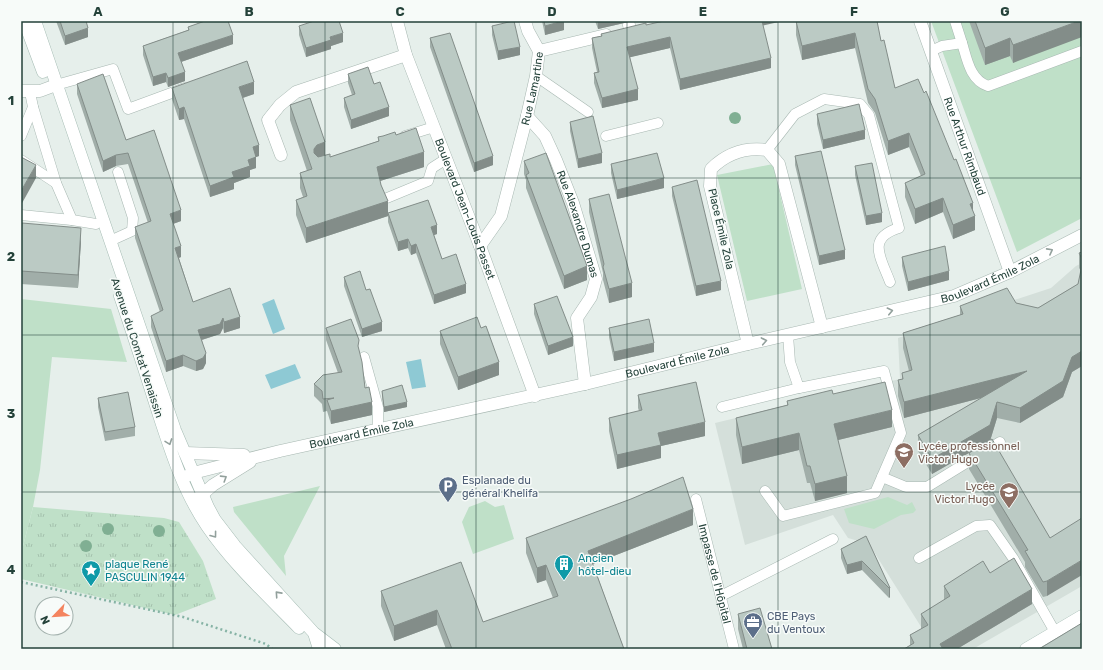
<svg xmlns="http://www.w3.org/2000/svg" width="1103" height="670" viewBox="0 0 1103 670" font-family="Rubik,sans-serif">
	<style>
		.built { fill: #d4dfda }
		.grass { fill: #bfe0c8 }
		.park { fill: url(#park-tufts) }
		.water { fill: #8ec9d4 }
		.lines { fill: none; stroke-linecap: round; stroke-linejoin: round }
		.lane-casing { stroke: #a8b8b2; stroke-width: 11 }
		.street-casing { stroke: #a8b8b2; stroke-width: 13 }
		.secondary-casing { stroke: #a4bbb3; stroke-width: 13 }
		.path { stroke: #86b3a5; stroke-width: 2.5; stroke-dasharray: 2 3; stroke-linecap: butt }
		.lane { stroke: #fff; stroke-width: 10 }
		.street { stroke: #fff; stroke-width: 12 }
		.secondary { stroke: #fff; stroke-width: 12 }
		.tree { fill: #80af93 }
		.wall { fill: #a1aea9 }
		.shaded-wall { fill: #838d89 }
		.building { fill: #bbcac4; stroke: #838d89 }
		.oneway { stroke: #92a09c }
		.grid { fill: none; stroke: #24423a; stroke-width: 1; stroke-opacity: 0.55 }
		.labels { text-anchor: middle; dominant-baseline: central; stroke-width: 3; stroke-linejoin: round; paint-order: stroke }
		.street-label { font-size: 11px; fill: #24423a; stroke: #f7fbf9 }
		.education-label { font-size: 11px; fill: #785e54; stroke: #f7fbf9; text-anchor: start }
		.service-label { font-size: 11px; fill: #4e5e75; stroke: #f7fbf9; text-anchor: start }
		.culture-label { font-size: 11px; fill: #0d838f; stroke: #f7fbf9; text-anchor: start }
		.neatline { fill: none; stroke: #24423a; stroke-width: 1.5 }
		.grid-label { font-size: 13px; text-anchor: middle; font-weight: bold; fill: #24423a }
	</style>
	<defs>
		<pattern id="park-tufts" width="24" height="20" patternUnits="userSpaceOnUse"><rect width="24" height="20" fill="#bfe0c8"/><path d="M3 7l-1-3M5 7V3M7 7l1-3M15 17l-1-3M17 17v-4M19 17l1-3" fill="none" stroke="#a4c1ad"/></pattern>
	</defs>
	<rect width="100%" height="100%" fill="#e6efeb"/>
	<path class="built" d="M 1082,263 L 1082,586 L 973,649 L 935,649 L 869,544 L 848,538 L 833,515 L 745,545 L 715,423 L 900,379 L 898,338 L 1051,288 L 1076,266 Z"/>
	<path class="grass" d="M 931,21 L 1082,21 L 1082,218 L 1017,252 Z
		M 773,164 L 802,289 L 747,301 L 717,175 Z
		M 21,299 L 111,309 L 127,362 L 52,357 L 40,470 L 33,507 L 21,554 Z
		M 320,486 L 284,556 L 286,576 L 234,512 L 233,507 Z
		M 888,497 L 907,505 L 912,502 L 916,510 L 913,513 L 901,515 L 874,529 L 849,523 L 844,509 Z
		M 485,501 L 495,507 L 504,505 L 514,539 L 473,554 L 462,522 L 469,507 Z"/>
	<path class="park" d="M 33,507 L 164,518 L 179,522 L 203,561 L 216,599 L 175,615 L 21,579 L 21,554 Z"/>
	<path class="water" d="M 274,299 L 285,329 L 273,334 L 262,304 Z
		M 421,359 L 426,387 L 412,389 L 406,362 Z
		M 295,364 L 301,378 L 271,389 L 265,375 Z"/>
	<g class="lines">
		<g class="lane-casing">
			<g id="lane">
				<path d="M 955,21 L 962,43"/>
				<path d="M 931,51 L 942,46 L 962,43 C 967,59 970,80 988,86 L 1082,51"/>
				<path d="M 536,76 L 588,112"/>
				<path d="M 56,85 L 113,69 L 128,109 L 185,88"/>
				<path d="M 33,107 L 56,183"/>
				<path d="M 21,136 L 33,107 L 30,92"/>
				<path d="M 405,136 L 434,127"/>
				<path d="M 606,136 L 658,123"/>
				<path d="M 767,150 L 795,114 L 824,99 L 860,104 L 869,115 L 899,228 C 866,238 881,258 890,282"/>
				<path d="M 21,160 L 56,183 L 72,220 L 96,224"/>
				<path d="M 387,198 L 428,181 L 432,168 L 446,159"/>
				<path d="M 21,215 L 72,220"/>
				<path d="M 110,241 L 132,231 L 133,218 L 118,172"/>
				<path d="M 364,357 L 378,407 L 378,430"/>
				<path d="M 722,407 L 799,388"/>
				<path d="M 882,477 L 906,487 L 927,487 L 1000,442"/>
				<path d="M 765,491 L 783,516 L 875,493 L 901,433 L 884,371 L 799,388 L 790,362 L 788,335"/>
				<path id="s1" d="M 696,499 L 734,649"/>
				<path d="M 919,558 L 976,526 L 990,525 L 1013,558 L 1055,632"/>
				<path d="M 721,596 L 833,539"/>
			</g>
		</g>
		<g class="street-casing">
			<g id="street">
				<path id="s2" d="M 397,21 L 406,55 L 480,246 L 535,396"/>
				<path d="M 525,21 L 528,31 L 539,51"/>
				<path d="M 628,21 L 630,29"/>
				<path id="s3" d="M 920,21 L 1010,272"/>
				<path d="M 21,91 L 40,91 L 56,85"/>
				<path id="s4" d="M 527,116 L 545,136 L 556,160 L 573,203 L 596,279 L 591,297 L 577,318 L 585,384"/>
				<path d="M 281,155 L 268,120 L 280,105 L 296,92 L 406,55"/>
				<path id="s5" d="M 480,246 L 501,216 L 527,116 L 536,76 L 539,51 L 606,35"/>
				<path d="M 748,344 L 710,186 L 711,169 C 727,153 745,147 767,150 L 779,164 L 822,327"/>
				<path d="M 185,453 L 244,455"/>
				<path id="s6" d="M 185,477 L 193,473 L 280,451 L 585,384 L 748,344 L 954,296 L 1010,272 L 1082,235"/>
				<path d="M 195,501 L 213,485 L 250,462"/>
			</g>
		</g>
		<g class="secondary-casing">
			<path id="secondary" d="M 24,21 L 43,72
				M 35,21 L 175,430 L 208,507 L 215,520 L 235,546 L 314,633 L 335,649
				M 120,296 C 133,333 145,371 157,409 C 170,449 183,491 207,526 C 233,564 267,595 299,628
				M 314,633 L 319,649
				M 1026,649 L 1082,616"/>
		</g>
		<path class="path" d="M 21,582 L 183,617 L 266,644 L 272,649"/>
		<use href="#lane" class="lane"/>
		<use href="#street" class="street"/>
		<use href="#secondary" class="secondary"/>
	</g>
	<g class="tree">
		<circle cx="735" cy="118" r="6"/>
		<circle cx="108" cy="529" r="6"/>
		<circle cx="159" cy="531" r="6"/>
		<circle cx="86" cy="546" r="6"/>
	</g>
	<path class="wall" d="M 56,21 L 86,21 L 88,37 L 65,45 Z
		M 542,21 L 564,21 L 564,30 L 545,35 Z
		M 595,21 L 633,21 L 598,29 Z
		M 796,21 L 877,21 L 881,41 L 895,88 L 973,211 L 975,230 L 953,239 L 943,212 L 915,224 L 905,197 L 905,183 L 921,176 L 909,147 L 888,155 L 875,113 L 868,103 L 855,48 L 802,60 L 796,35 Z
		M 969,21 L 1082,21 L 1013,63 L 1010,56 L 985,65 Z
		M 646,25 L 763,26 L 771,68 L 680,90 L 670,48 L 630,57 L 638,100 L 602,108 L 594,83 L 594,73 L 597,72 L 592,48 L 592,38 L 601,36 L 601,34 Z
		M 299,26 L 343,42 L 331,46 L 331,49 L 306,57 L 299,35 Z
		M 492,26 L 520,55 L 498,60 L 492,35 Z
		M 188,27 L 233,44 L 181,62 L 185,81 L 168,87 L 166,82 L 153,86 L 143,55 L 143,46 L 188,30 Z
		M 430,38 L 493,165 L 474,172 L 430,47 Z
		M 348,74 L 374,84 L 389,116 L 351,129 L 344,107 L 344,98 L 352,95 L 348,83 Z
		M 77,84 L 126,140 L 181,221 L 173,224 L 181,257 L 179,258 L 193,302 L 240,328 L 224,333 L 223,328 L 220,334 L 202,340 L 206,363 L 203,369 L 196,371 L 183,366 L 166,372 L 151,327 L 151,316 L 160,312 L 135,238 L 135,227 L 148,223 L 128,164 L 116,166 L 103,172 L 77,94 Z
		M 172,88 L 254,94 L 243,98 L 259,156 L 256,157 L 256,168 L 250,170 L 250,177 L 234,183 L 234,189 L 210,197 L 184,119 L 179,120 L 172,99 Z
		M 290,105 L 325,155 L 330,157 L 378,141 L 378,137 L 396,135 L 424,167 L 380,181 L 388,216 L 306,243 L 296,215 L 296,200 L 303,197 L 300,188 L 300,173 L 307,171 L 290,120 Z
		M 817,114 L 865,139 L 823,149 L 817,124 Z
		M 570,122 L 602,163 L 578,168 L 570,131 Z
		M 795,156 L 845,259 L 819,265 L 795,165 Z
		M 524,161 L 587,280 L 564,289 L 526,188 L 526,180 L 524,174 Z
		M 611,164 L 664,188 L 617,199 L 611,173 Z
		M 855,166 L 882,222 L 866,225 L 855,175 Z
		M 672,187 L 721,290 L 696,296 L 672,196 Z
		M 589,199 L 632,297 L 609,303 L 603,280 L 603,273 L 589,212 Z
		M 388,213 L 437,234 L 434,235 L 442,259 L 466,293 L 434,304 L 416,253 L 411,255 L 408,248 L 398,251 L 388,222 Z
		M 21,235 L 81,241 L 78,288 L 21,284 Z
		M 1082,252 L 1082,366 L 1072,372 L 1063,397 L 1020,423 L 997,418 L 990,441 L 1050,538 L 1047,596 L 1043,597 L 1025,567 L 1025,562 L 969,469 L 969,453 L 986,443 L 932,474 L 918,451 L 918,435 L 981,398 L 904,418 L 898,396 L 898,380 L 902,379 L 902,373 L 909,371 L 903,348 L 903,333 L 960,315 L 960,306 L 1016,303 L 1038,308 L 1078,284 L 1081,271 L 1079,268 L 1079,253 Z
		M 902,257 L 949,280 L 908,291 L 902,266 Z
		M 344,277 L 366,290 L 382,331 L 362,337 L 344,286 Z
		M 534,304 L 573,346 L 548,355 L 534,314 Z
		M 326,328 L 359,351 L 365,388 L 372,415 L 331,424 L 327,411 L 323,412 L 322,404 L 314,396 L 314,384 L 338,373 L 326,340 Z
		M 609,328 L 654,352 L 614,361 L 609,337 Z
		M 440,331 L 499,375 L 458,390 L 440,344 Z
		M 382,391 L 407,407 L 384,412 L 382,396 Z
		M 833,394 L 892,427 L 838,440 L 847,493 L 815,501 L 810,483 L 807,483 L 799,450 L 742,464 L 736,435 L 736,418 L 787,405 L 787,401 Z
		M 638,395 L 705,436 L 661,446 L 661,458 L 617,469 L 609,431 L 609,418 L 639,411 L 638,408 Z
		M 98,398 L 135,427 L 135,436 L 105,441 L 98,407 Z
		M 693,525 L 593,564 L 624,649 L 446,649 L 437,625 L 394,641 L 381,606 L 381,591 L 483,622 L 553,598 L 546,580 L 537,583 L 526,553 L 526,538 Z
		M 866,536 L 890,588 L 890,597 L 889,598 L 862,570 L 847,574 L 841,558 L 841,549 Z
		M 990,573 L 1032,604 L 957,649 L 904,649 L 910,646 L 910,635 L 921,629 L 921,614 L 944,600 L 944,586 Z
		M 738,614 L 772,649 L 743,649 L 738,629 Z"/>
	<path class="shaded-wall" d="M 564,21 L 564,30 L 545,35 L 545,26 Z
		M 598,21 L 633,21 L 598,29 Z
		M 761,21 L 783,21 L 761,26 Z
		M 1079,21 L 1082,21 L 1082,37 L 1013,63 L 1013,45 Z
		M 88,28 L 88,37 L 65,45 L 65,36 Z
		M 343,33 L 343,42 L 331,46 L 331,49 L 306,57 L 306,48 L 330,37 Z
		M 855,33 L 855,48 L 802,60 L 802,46 Z
		M 233,35 L 233,44 L 178,63 L 178,53 Z
		M 670,37 L 670,48 L 627,58 L 627,47 Z
		M 1010,38 L 1010,56 L 985,65 L 985,48 Z
		M 520,47 L 520,55 L 498,60 L 498,51 Z
		M 771,58 L 771,68 L 680,90 L 680,79 Z
		M 185,72 L 185,81 L 168,87 L 168,78 Z
		M 166,73 L 166,82 L 153,86 L 153,77 Z
		M 254,82 L 254,94 L 239,99 L 239,87 Z
		M 638,89 L 638,100 L 602,108 L 602,98 Z
		M 184,107 L 184,119 L 179,120 L 179,109 Z
		M 389,107 L 389,116 L 351,129 L 351,120 Z
		M 865,130 L 865,139 L 823,149 L 823,140 Z
		M 909,133 L 909,147 L 888,155 L 888,141 Z
		M 325,142 L 325,157 L 314,164 L 314,149 L 317,145 Z
		M 259,145 L 259,156 L 256,157 L 256,168 L 250,170 L 250,177 L 234,183 L 234,189 L 210,197 L 210,186 L 248,160 L 253,147 Z
		M 424,152 L 424,167 L 377,182 L 377,167 Z
		M 602,153 L 602,163 L 578,168 L 578,159 Z
		M 116,155 L 116,166 L 103,172 L 103,161 Z
		M 493,156 L 493,165 L 474,172 L 474,163 Z
		M 36,165 L 36,178 L 21,205 L 21,191 Z
		M 664,178 L 664,188 L 617,199 L 617,190 Z
		M 943,198 L 943,212 L 915,224 L 915,209 Z
		M 388,201 L 388,216 L 306,243 L 306,228 Z
		M 973,203 L 973,216 L 975,216 L 975,230 L 953,239 L 953,225 L 970,204 Z
		M 181,210 L 181,221 L 170,225 L 170,214 Z
		M 882,213 L 882,222 L 866,225 L 866,216 Z
		M 437,225 L 437,234 L 431,236 L 431,227 Z
		M 81,228 L 81,241 L 78,288 L 78,275 Z
		M 408,239 L 408,248 L 398,251 L 398,242 Z
		M 416,244 L 416,253 L 411,255 L 411,246 Z
		M 181,246 L 181,257 L 175,259 L 175,248 Z
		M 845,250 L 845,259 L 819,265 L 819,256 Z
		M 587,266 L 587,280 L 564,289 L 564,276 Z
		M 949,271 L 949,280 L 908,291 L 908,282 Z
		M 721,281 L 721,290 L 696,296 L 696,286 Z
		M 632,283 L 632,297 L 609,303 L 609,289 Z
		M 466,284 L 466,293 L 434,304 L 434,295 Z
		M 240,317 L 240,328 L 224,333 L 224,322 Z
		M 223,318 L 223,328 L 220,334 L 198,341 L 198,330 Z
		M 382,322 L 382,331 L 362,337 L 362,329 Z
		M 573,337 L 573,346 L 548,355 L 548,346 Z
		M 654,343 L 654,352 L 614,361 L 614,352 Z
		M 1082,351 L 1082,366 L 1072,372 L 1063,397 L 1020,423 L 1020,408 L 1072,357 Z
		M 206,353 L 206,363 L 203,369 L 196,371 L 196,361 Z
		M 183,355 L 183,366 L 166,372 L 166,361 Z
		M 499,362 L 499,375 L 458,390 L 458,377 Z
		M 1027,371 L 1027,386 L 904,418 L 904,402 Z
		M 372,402 L 372,415 L 331,424 L 331,411 Z
		M 407,402 L 407,407 L 384,412 L 384,407 Z
		M 997,402 L 997,418 L 990,441 L 932,474 L 932,459 Z
		M 892,410 L 892,427 L 834,441 L 834,424 Z
		M 705,422 L 705,436 L 661,446 L 661,458 L 617,469 L 617,455 L 658,433 Z
		M 799,433 L 799,450 L 742,464 L 742,447 Z
		M 847,476 L 847,493 L 815,501 L 815,484 Z
		M 693,509 L 693,525 L 588,566 L 588,551 Z
		M 1082,560 L 1082,575 L 1047,596 L 1047,581 Z
		M 862,561 L 862,570 L 847,574 L 847,565 Z
		M 546,565 L 546,580 L 537,583 L 537,568 Z
		M 889,588 L 890,588 L 890,597 L 889,598 Z
		M 1032,589 L 1032,604 L 957,649 L 940,649 L 940,644 Z
		M 437,610 L 437,625 L 394,641 L 394,626 Z"/>
	<path class="building" d="M 60,21 L 86,21 L 88,28 L 65,36 Z
		M 205,21 L 228,21 L 233,35 L 178,53 L 185,72 L 168,78 L 166,73 L 153,77 L 143,46 L 189,30 L 188,27 Z
		M 314,21 L 339,21 L 343,33 L 330,37 L 331,40 L 306,48 L 299,26 Z
		M 513,21 L 514,21 L 520,47 L 498,51 L 492,26 Z
		M 544,21 L 563,21 L 545,26 Z
		M 664,21 L 762,21 L 771,58 L 680,79 L 670,37 L 627,47 L 638,89 L 602,98 L 594,73 L 599,72 L 592,38 L 602,36 L 601,34 L 646,23 L 646,25 Z
		M 796,21 L 877,21 L 881,41 L 884,40 L 895,88 L 918,79 L 924,93 L 926,91 L 954,160 L 956,159 L 973,203 L 970,204 L 975,216 L 953,225 L 943,198 L 915,209 L 905,183 L 925,174 L 909,133 L 888,141 L 875,99 L 868,89 L 855,33 L 802,46 Z
		M 975,21 L 1079,21 L 1013,45 L 1010,38 L 985,48 Z
		M 450,33 L 493,156 L 474,163 L 430,38 Z
		M 247,61 L 254,82 L 239,87 L 259,145 L 253,147 L 256,157 L 248,160 L 250,166 L 232,172 L 234,177 L 210,186 L 184,107 L 179,109 L 172,88 Z
		M 368,67 L 374,84 L 380,82 L 389,107 L 351,120 L 344,98 L 355,94 L 348,74 Z
		M 103,74 L 126,140 L 154,130 L 181,210 L 170,214 L 181,246 L 175,248 L 193,302 L 230,288 L 240,317 L 224,322 L 223,318 L 220,324 L 198,330 L 206,353 L 203,358 L 196,361 L 183,355 L 166,361 L 151,316 L 163,310 L 135,227 L 151,221 L 128,153 L 116,155 L 103,161 L 77,84 Z
		M 310,98 L 325,142 L 317,145 L 314,149 L 314,153 L 318,157 L 330,154 L 330,157 L 379,141 L 378,137 L 383,136 L 395,132 L 396,135 L 416,128 L 424,152 L 377,167 L 381,185 L 388,201 L 306,228 L 296,200 L 307,196 L 300,173 L 312,169 L 290,105 Z
		M 859,104 L 865,130 L 823,140 L 817,114 Z
		M 593,116 L 602,153 L 578,159 L 570,122 Z
		M 821,151 L 845,250 L 819,256 L 795,156 Z
		M 546,153 L 587,266 L 564,276 L 526,175 L 529,173 L 524,161 Z
		M 657,153 L 664,178 L 617,190 L 611,164 Z
		M 21,157 L 36,165 L 21,191 Z
		M 872,163 L 882,213 L 866,216 L 855,166 Z
		M 697,180 L 721,281 L 696,286 L 672,187 Z
		M 609,194 L 632,283 L 609,289 L 603,267 L 604,264 L 589,199 Z
		M 428,200 L 437,225 L 431,227 L 442,259 L 456,254 L 466,284 L 434,295 L 416,244 L 411,246 L 408,239 L 398,242 L 388,213 Z
		M 22,223 L 81,228 L 78,275 L 21,271 L 21,235 Z
		M 945,246 L 949,271 L 908,282 L 902,257 Z
		M 1082,252 L 1082,259 L 1079,253 Z
		M 1082,265 L 1082,351 L 1072,357 L 1063,381 L 1020,408 L 997,402 L 990,425 L 932,459 L 918,435 L 1027,371 L 904,402 L 898,380 L 903,379 L 902,373 L 912,370 L 903,333 L 963,314 L 960,306 L 1007,288 L 1016,303 L 1038,308 L 1078,284 Z
		M 360,271 L 366,290 L 370,289 L 382,322 L 362,329 L 344,277 Z
		M 557,296 L 573,337 L 548,346 L 534,304 Z
		M 477,317 L 481,328 L 486,326 L 499,362 L 458,377 L 440,331 Z
		M 351,319 L 359,340 L 358,346 L 362,362 L 365,388 L 369,387 L 372,402 L 331,411 L 327,400 L 334,398 L 323,399 L 322,391 L 314,384 L 323,375 L 342,372 L 326,328 Z
		M 649,319 L 654,343 L 614,352 L 609,328 Z
		M 696,382 L 705,422 L 658,433 L 661,445 L 617,455 L 609,418 L 642,410 L 638,395 Z
		M 885,382 L 892,410 L 834,424 L 847,476 L 815,484 L 810,466 L 807,466 L 799,433 L 742,447 L 736,418 L 788,405 L 787,401 L 832,390 L 833,394 Z
		M 402,385 L 407,402 L 384,407 L 382,391 Z
		M 128,392 L 135,427 L 105,432 L 98,398 Z
		M 992,439 L 1050,538 L 1082,518 L 1082,560 L 1047,581 L 1043,582 L 1025,551 L 1028,550 L 969,453 Z
		M 683,477 L 693,509 L 588,551 L 624,649 L 452,649 L 437,610 L 394,626 L 381,591 L 461,562 L 483,622 L 558,596 L 546,565 L 537,568 L 526,538 L 631,499 Z
		M 866,536 L 890,588 L 889,588 L 862,561 L 847,565 L 841,549 Z
		M 1014,558 L 1032,589 L 940,644 L 943,649 L 904,649 L 914,643 L 910,635 L 928,625 L 921,614 L 950,596 L 944,586 L 983,561 L 990,573 Z
		M 760,608 L 772,649 L 747,649 L 738,614 Z
		M 1082,623 L 1082,649 L 1039,649 Z"/>
	<defs><path id="oneway-chevron" d="M-2-3.5L2.5 0L-2 3.5" fill="none" stroke-width="1.6" stroke-linecap="round" stroke-linejoin="round"/></defs>
	<g class="oneway">
		<use href="#oneway-chevron" transform="translate(1050 251) rotate(-28)"/>
		<use href="#oneway-chevron" transform="translate(890 311) rotate(-13)"/>
		<use href="#oneway-chevron" transform="translate(764 341) rotate(-11)"/>
		<use href="#oneway-chevron" transform="translate(169 442) rotate(70)"/>
		<use href="#oneway-chevron" transform="translate(224 478) rotate(-32)"/>
		<use href="#oneway-chevron" transform="translate(214 535) rotate(53)"/>
		<use href="#oneway-chevron" transform="translate(278 594) rotate(-132)"/>
	</g>
	<path class="grid" d="M 173,21 L 173,649M 325,21 L 325,649M 476,21 L 476,649M 627,21 L 627,649M 778,21 L 778,649M 930,21 L 930,649M 21,178 L 1082,178M 21,335 L 1082,335M 21,492 L 1082,492"/>
	<defs>
		<g id="school-pin" transform="scale(1)"><path d="M0 17L-7.5 6A9.5 9.5 0 1 1 7.5 6Z" fill="#8d6e63" stroke="#f7fbf9"/><path d="M0-5L7-2L0 1L-7-2ZM-4 1L0 2.5L4 1V4Q0 6-4 4Z" fill="#fff"/></g>
		<g id="parking-pin" transform="scale(1)"><path d="M0 17L-7.5 6A9.5 9.5 0 1 1 7.5 6Z" fill="#5c6f8a" stroke="#f7fbf9"/><path d="M-3.5-5.5H1a3.5 3.5 0 0 1 0 7H-1V5.5H-3.5ZM-1-3.4V-.6H.8a1.4 1.4 0 0 0 0-2.8Z" fill="#fff"/></g>
		<g id="building-pin" transform="scale(1)"><path d="M0 17L-7.5 6A9.5 9.5 0 1 1 7.5 6Z" fill="#0f9aa8" stroke="#f7fbf9"/><path d="M-4-6H4V6H1V3H-1V6H-4ZM-2.5-4.3h1.7v1.8h-1.7ZM.8-4.3h1.7v1.8H.8ZM-2.5-1h1.7V.8h-1.7ZM.8-1h1.7V.8H.8Z" fill="#fff"/></g>
		<g id="sight-pin" transform="scale(1)"><path d="M0 17L-7.5 6A9.5 9.5 0 1 1 7.5 6Z" fill="#0f9aa8" stroke="#f7fbf9"/><path d="M0-6L1.8-2.2L6-1.7L2.9 1.2L3.7 5.4L0 3.3L-3.7 5.4L-2.9 1.2L-6-1.7L-1.8-2.2Z" fill="#fff"/></g>
		<g id="office-pin" transform="scale(1)"><path d="M0 17L-7.5 6A9.5 9.5 0 1 1 7.5 6Z" fill="#5c6f8a" stroke="#f7fbf9"/><path d="M-6-3h4V-5.5h4V-3h4V5H-6ZM-1-4.5V-3h2v-1.5ZM-6 0V1H6V0Z" fill="#fff"/></g>
	</defs>
	<g fill-rule="evenodd">
		<use href="#school-pin" x="904" y="452"/>
		<use href="#parking-pin" x="448" y="486"/>
		<use href="#school-pin" x="1009" y="492"/>
		<use href="#building-pin" x="564" y="564"/>
		<use href="#sight-pin" x="91" y="570"/>
		<use href="#office-pin" x="753" y="622"/>
	</g>
	<g class="labels">
		<g class="street-label">
			<text stroke="none"><textPath href="#s5" startOffset="168">Rue Lamartine</textPath></text>
			<text stroke="none"><textPath href="#s3" startOffset="133">Rue Arthur Rimbaud</textPath></text>
			<text stroke="none"><textPath href="#s2" startOffset="200">Boulevard Jean-Louis Passet</textPath></text>
			<text stroke="none"><textPath href="#s4" startOffset="121">Rue Alexandre Dumas</textPath></text>
			<text transform="translate(721 229) rotate(77)">Place Émile Zola</text>
			<text stroke="none"><textPath href="#s6" startOffset="830">Boulevard Émile Zola</textPath></text>
			<text transform="translate(137 348) rotate(72)">Avenue du Comtat Venaissin</text>
			<text stroke="none"><textPath href="#s6" startOffset="506">Boulevard Émile Zola</textPath></text>
			<text stroke="none"><textPath href="#s6" startOffset="182">Boulevard Émile Zola</textPath></text>
			<text stroke="none"><textPath href="#s1" startOffset="77">Impasse de l'Hôpital</textPath></text>
		</g>
		<g class="education-label">
			<text x="918" y="446">Lycée professionnel<tspan x="918" dy="13">Victor Hugo</tspan></text>
			<text x="995" y="486" text-anchor="end">Lycée<tspan x="995" dy="13">Victor Hugo</tspan></text>
		</g>
		<g class="service-label">
			<text x="462" y="480">Esplanade du<tspan x="462" dy="13">général Khelifa</tspan></text>
			<text x="767" y="616">CBE Pays<tspan x="767" dy="13">du Ventoux</tspan></text>
		</g>
		<g class="culture-label">
			<text x="578" y="558">Ancien<tspan x="578" dy="13">hôtel-dieu</tspan></text>
			<text x="105" y="564">plaque René<tspan x="105" dy="13">PASCULIN 1944</tspan></text>
		</g>
	</g>
	<rect width="1103" height="670" fill="none" stroke="#f7fbf9" stroke-width="44"/>
	<g transform="translate(54 616) rotate(245)"><circle r="19" fill="#f7fbf9" stroke="#a3b1ad"/>
	<path d="M0-3L7 15L0 10L-7 15Z" fill="#f4845f"/>
	<text y="-6" font-size="11" font-weight="bold" text-anchor="middle" fill="#24423a">N</text>
	</g>
	<rect x="22" y="22" width="1059" height="626" class="neatline"/>
	<g class="grid-label">
		<text x="98" y="16">A</text>
		<text x="249" y="16">B</text>
		<text x="400" y="16">C</text>
		<text x="552" y="16">D</text>
		<text x="703" y="16">E</text>
		<text x="854" y="16">F</text>
		<text x="1005" y="16">G</text>
		<text x="11" y="105">1</text>
		<text x="11" y="261">2</text>
		<text x="11" y="418">3</text>
		<text x="11" y="574">4</text>
	</g>
</svg>
